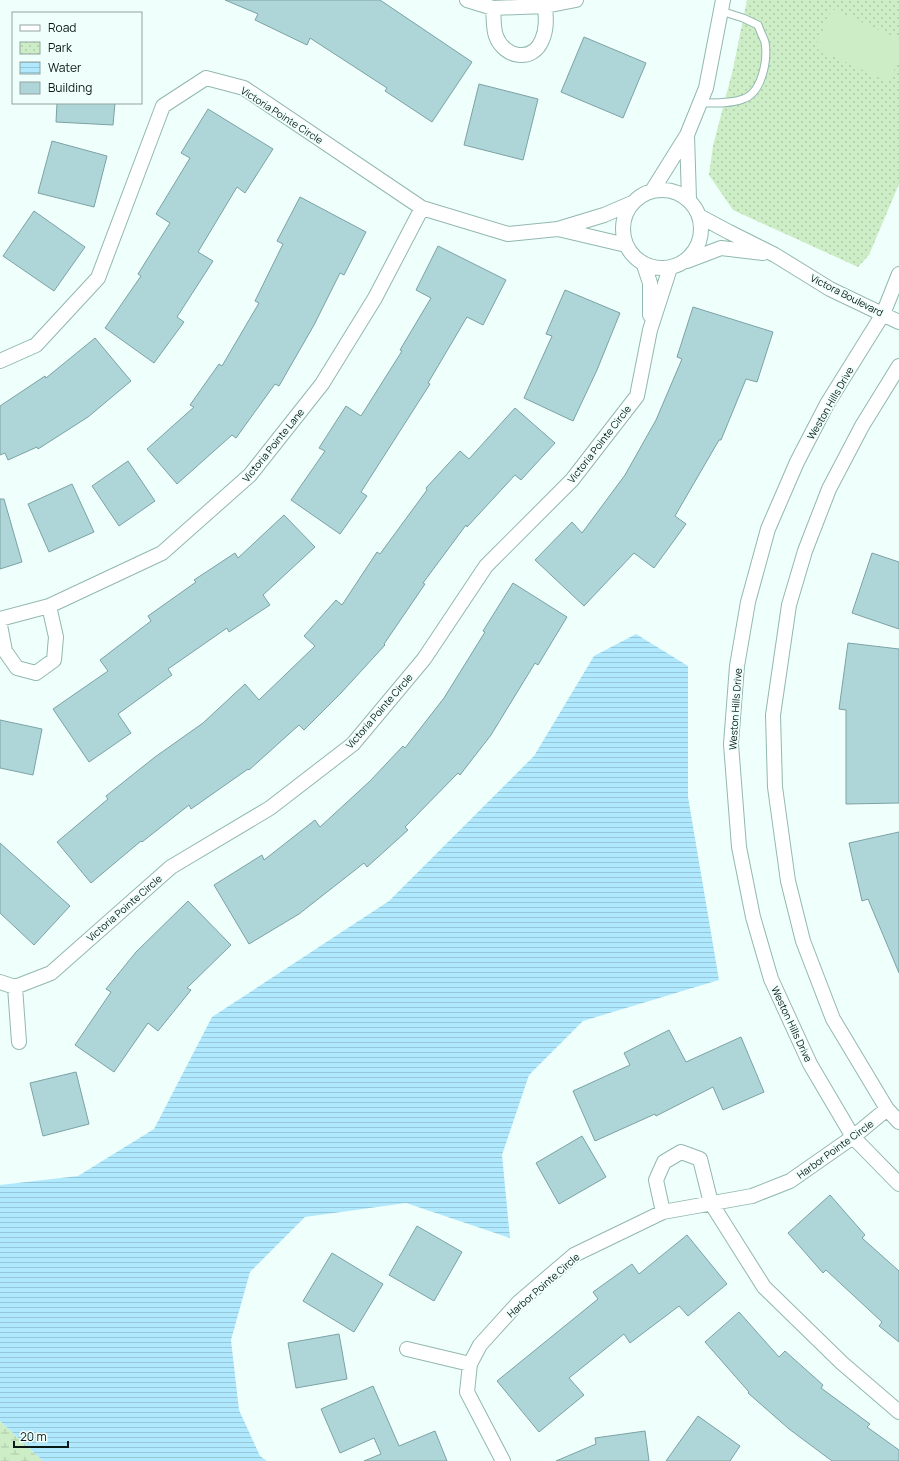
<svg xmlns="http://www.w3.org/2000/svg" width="899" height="1461" viewBox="0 0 899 1461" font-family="Manrope,sans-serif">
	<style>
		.wetland { fill: url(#wetland-marsh) }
		.park { fill: url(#park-dots) }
		.pitch { fill: #ccedc5 }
		.water { fill: url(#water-rules) }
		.building { fill: #aed6d9; stroke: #7ca2a5 }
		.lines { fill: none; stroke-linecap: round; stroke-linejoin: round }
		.lane-casing { stroke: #92b8b0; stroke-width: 9 }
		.street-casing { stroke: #92b8b0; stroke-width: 16 }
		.lane { stroke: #fff; stroke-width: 7 }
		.street { stroke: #fff; stroke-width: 14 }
		.labels { text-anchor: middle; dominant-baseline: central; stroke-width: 3.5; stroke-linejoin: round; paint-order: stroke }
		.street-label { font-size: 10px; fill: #0a1816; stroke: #effffb }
	</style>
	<defs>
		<pattern id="wetland-marsh" width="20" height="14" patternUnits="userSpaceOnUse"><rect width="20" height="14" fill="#ccedc5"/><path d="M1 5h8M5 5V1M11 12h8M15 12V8" fill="none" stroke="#aecaa8"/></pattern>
		<pattern id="park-dots" width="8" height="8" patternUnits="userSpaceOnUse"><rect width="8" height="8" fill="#ccedc5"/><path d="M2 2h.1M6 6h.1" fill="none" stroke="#aecaa8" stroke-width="1.8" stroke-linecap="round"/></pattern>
		<pattern id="water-rules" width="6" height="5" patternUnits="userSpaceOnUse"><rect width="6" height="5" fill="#b0e9fe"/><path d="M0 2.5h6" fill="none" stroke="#96c7d9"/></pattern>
	</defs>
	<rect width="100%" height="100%" fill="#effffb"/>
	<path class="wetland" d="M 0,1421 L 43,1461 L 0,1461 Z"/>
	<path class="park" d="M 747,0 L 899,0 L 899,184 L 869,255 L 858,267 L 733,210 L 709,175 L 713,146 L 733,69 Z"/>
	<path class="pitch" d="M 832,9 L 899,39 L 899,59 L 889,82 L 815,48 Z"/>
	<path class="water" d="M 636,634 L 688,666 L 688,797 L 719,980 L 583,1021 L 529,1075 L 502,1155 L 510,1238 L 406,1203 L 305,1217 L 250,1272 L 231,1340 L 239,1410 L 260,1456 L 267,1461 L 43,1461 L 0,1421 L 0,1185 L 78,1176 L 154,1129 L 212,1017 L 389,901 L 534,756 L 594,656 Z"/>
	<path class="building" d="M 225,0 L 380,0 L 472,62 L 432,122 L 385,91 L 387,88 L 310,38 L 307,45 L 255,20 L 258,14 Z
		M 584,37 L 646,63 L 623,118 L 561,92 Z
		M 479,84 L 538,99 L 523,160 L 464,145 Z
		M 57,103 L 115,103 L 113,125 L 56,122 Z
		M 208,109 L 273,149 L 245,193 L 237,187 L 198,252 L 213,261 L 177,317 L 184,322 L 154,363 L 105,328 L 141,276 L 138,274 L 170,223 L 156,214 L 190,158 L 181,153 Z
		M 52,141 L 107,156 L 94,207 L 38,193 Z
		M 300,197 L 366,232 L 344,275 L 340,273 L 314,325 L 279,386 L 275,384 L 236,438 L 232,435 L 177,484 L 147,449 L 194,407 L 190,405 L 219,364 L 222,366 L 259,303 L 255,301 L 283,244 L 277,241 Z
		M 34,211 L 85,247 L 54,291 L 3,256 Z
		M 438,246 L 506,280 L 483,325 L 467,317 L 428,383 L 430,384 L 361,492 L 367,496 L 340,534 L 291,500 L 325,451 L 319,448 L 346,406 L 361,416 L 402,351 L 400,350 L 431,298 L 416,290 Z
		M 565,290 L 620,313 L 597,370 L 573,421 L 524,398 L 552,336 L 546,334 Z
		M 693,307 L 773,332 L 757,382 L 746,379 L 721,440 L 719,440 L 675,516 L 686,524 L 654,568 L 634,553 L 584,606 L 535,560 L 572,522 L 582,533 L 625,475 L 656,420 L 682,359 L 677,357 Z
		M 95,338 L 131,381 L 88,417 L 38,449 L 37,447 L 8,460 L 5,453 L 0,455 L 0,406 L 45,376 L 46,378 Z
		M 515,408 L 555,443 L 521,480 L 515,475 L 467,527 L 466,525 L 423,583 L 425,584 L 384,644 L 385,645 L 341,693 L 304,730 L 299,725 L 249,770 L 248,769 L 191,809 L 189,805 L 142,842 L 141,841 L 91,883 L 57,842 L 108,799 L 106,796 L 155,757 L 203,723 L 245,684 L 259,700 L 315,646 L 304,636 L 336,600 L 342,605 L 377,552 L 380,554 L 427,490 L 426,488 L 460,451 L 469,459 Z
		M 128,461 L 155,501 L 119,526 L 92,486 Z
		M 72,484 L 94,532 L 49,552 L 28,504 Z
		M 0,499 L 4,499 L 22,562 L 0,569 Z
		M 284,515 L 315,547 L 263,595 L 270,605 L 229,632 L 227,628 L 168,669 L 172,675 L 118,714 L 131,733 L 89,762 L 53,709 L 108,671 L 100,660 L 151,621 L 148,616 L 196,582 L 194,580 L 235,553 L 238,558 Z
		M 872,553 L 899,562 L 899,629 L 852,613 Z
		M 513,583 L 567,617 L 538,665 L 535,663 L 491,735 L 460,775 L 458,773 L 405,827 L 408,830 L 367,867 L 364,863 L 299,914 L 249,944 L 214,885 L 262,855 L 264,860 L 315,820 L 320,827 L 370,781 L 403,746 L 405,748 L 444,698 L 485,632 L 483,631 Z
		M 848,643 L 899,649 L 899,803 L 846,804 L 846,710 L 839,709 Z
		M 0,720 L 42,729 L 33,775 L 0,768 Z
		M 899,832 L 899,973 L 868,899 L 862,901 L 849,843 Z
		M 0,843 L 70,906 L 34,945 L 0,913 Z
		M 188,901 L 231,945 L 187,988 L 191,990 L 158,1031 L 148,1023 L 114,1072 L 75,1045 L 111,992 L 106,989 L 136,952 Z
		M 669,1030 L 686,1062 L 741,1037 L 764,1092 L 723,1110 L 713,1087 L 656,1116 L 655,1114 L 595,1141 L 573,1091 L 630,1065 L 624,1053 Z
		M 76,1072 L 89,1124 L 43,1136 L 30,1083 Z
		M 582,1136 L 606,1177 L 559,1204 L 536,1163 Z
		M 830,1195 L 865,1235 L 862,1238 L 899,1271 L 899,1342 L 879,1326 L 882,1322 L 826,1270 L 823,1273 L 788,1233 Z
		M 417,1226 L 462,1252 L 434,1301 L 389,1275 Z
		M 687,1235 L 727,1284 L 688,1316 L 679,1306 L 630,1343 L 624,1334 L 569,1378 L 584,1395 L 539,1432 L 497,1381 L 598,1299 L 593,1292 L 632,1264 L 639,1274 Z
		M 332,1253 L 383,1284 L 354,1332 L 303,1301 Z
		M 739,1312 L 779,1357 L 785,1351 L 823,1385 L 821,1388 L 870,1424 L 867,1427 L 899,1450 L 899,1461 L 832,1461 L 789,1429 L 748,1393 L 749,1392 L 705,1342 Z
		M 339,1334 L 347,1379 L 296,1388 L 288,1343 Z
		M 373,1386 L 399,1446 L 435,1431 L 447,1461 L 364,1461 L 381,1454 L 374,1438 L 340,1453 L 321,1409 Z
		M 698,1416 L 740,1446 L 730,1461 L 666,1461 Z
		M 645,1431 L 649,1461 L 556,1461 L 596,1444 L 595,1438 Z"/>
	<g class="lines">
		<g class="lane-casing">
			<path id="lane" d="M 700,103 C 714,103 730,104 743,99 C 762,93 768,60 765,42 C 763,37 760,31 758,25 L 743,18 L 721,11"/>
		</g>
		<g class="street-casing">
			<path id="street" d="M 467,0 L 493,8 L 545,6 L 576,0
				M 493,8 C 494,17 493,28 496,36 C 504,58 533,63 542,40 C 547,29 546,18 545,6
				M 687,135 L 689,199
				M623 229a39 39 0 1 1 78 0a39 39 0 1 1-78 0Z
				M 652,191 L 687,135 L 706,88 L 723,0
				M 699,216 L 729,232 L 775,255 L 830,289 L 899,322
				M 558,229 L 626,245
				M 687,261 L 721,248 L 763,253
				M 644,265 L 650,283 L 650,315
				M 899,274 L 883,314 L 827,404 L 797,462 L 768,529 L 748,602 L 737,666 L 731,744 L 739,847 L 753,917 L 771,979 L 810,1064 L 853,1137 L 899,1184
				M 0,361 L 36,345 L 98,278 L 163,106 L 206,78 L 244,88 L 422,208 L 508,234 L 558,229 L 604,215 L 632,203
				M 899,366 L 862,426 L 829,489 L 805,551 L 789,605 L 773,715 L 775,787 L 788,881 L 803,941 L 833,1019 L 887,1109 L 899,1122
				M 0,619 L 49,606 L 162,553 L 250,475 L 322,384 L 375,298 L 422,208
				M 0,625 L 5,651 L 17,668 L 36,673 L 54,660 L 56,637 L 49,606
				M 0,982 L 15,987 L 51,973 L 171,867 L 270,808 L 353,744 L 424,659 L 486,566 L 572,480 L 637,396 L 650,330 L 670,268
				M 15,987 L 19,1042
				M 663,1212 L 656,1180 L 664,1162 L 681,1152 L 700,1159 L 711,1203 L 764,1287 L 842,1363 L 899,1412
				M 407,1349 L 470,1364
				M 503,1461 L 467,1392 L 470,1364 L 480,1345 L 519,1302 L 574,1255 L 663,1212 L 752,1196 L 790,1181 L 853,1137 L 887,1109"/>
		</g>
		<use href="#lane" class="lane"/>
		<use href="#street" class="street"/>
	</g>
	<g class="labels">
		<g class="street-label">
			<text transform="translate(282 115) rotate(33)">Victoria Pointe Circle</text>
			<text transform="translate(847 295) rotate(27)">Victora Boulevard</text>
			<text transform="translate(830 403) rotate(-60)">Weston Hills Drive</text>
			<text transform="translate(599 444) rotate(-52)">Victoria Pointe Circle</text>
			<text transform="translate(273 445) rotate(-51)">Victoria Pointe Lane</text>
			<text transform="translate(735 709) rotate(-86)">Weston Hills Drive</text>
			<text transform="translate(379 711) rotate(-49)">Victoria Pointe Circle</text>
			<text transform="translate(124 908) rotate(-41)">Victoria Pointe Circle</text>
			<text transform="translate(792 1024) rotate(65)">Weston Hills Drive</text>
			<text transform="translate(835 1149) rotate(-36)">Harbor Pointe Circle</text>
			<text transform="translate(543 1285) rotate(-41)">Harbor Pointe Circle</text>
		</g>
	</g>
	<rect x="12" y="12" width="130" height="92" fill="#effffb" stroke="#93a39f"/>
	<rect x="20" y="25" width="20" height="6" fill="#ffffff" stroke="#93a39f"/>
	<text x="48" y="32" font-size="12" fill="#0a1816">Road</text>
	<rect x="20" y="42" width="20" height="12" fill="url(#park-dots)" stroke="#93a39f"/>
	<text x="48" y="52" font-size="12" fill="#0a1816">Park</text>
	<rect x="20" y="62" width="20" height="12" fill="url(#water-rules)" stroke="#93a39f"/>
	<text x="48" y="72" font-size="12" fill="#0a1816">Water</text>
	<rect x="20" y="82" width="20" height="12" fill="#aed6d9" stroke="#93a39f"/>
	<text x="48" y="92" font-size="12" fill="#0a1816">Building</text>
	<path d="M14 1441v6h54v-6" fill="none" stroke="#0a1816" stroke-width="2"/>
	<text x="20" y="1441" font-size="12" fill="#0a1816" stroke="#effffb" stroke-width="3" paint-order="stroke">20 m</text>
</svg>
